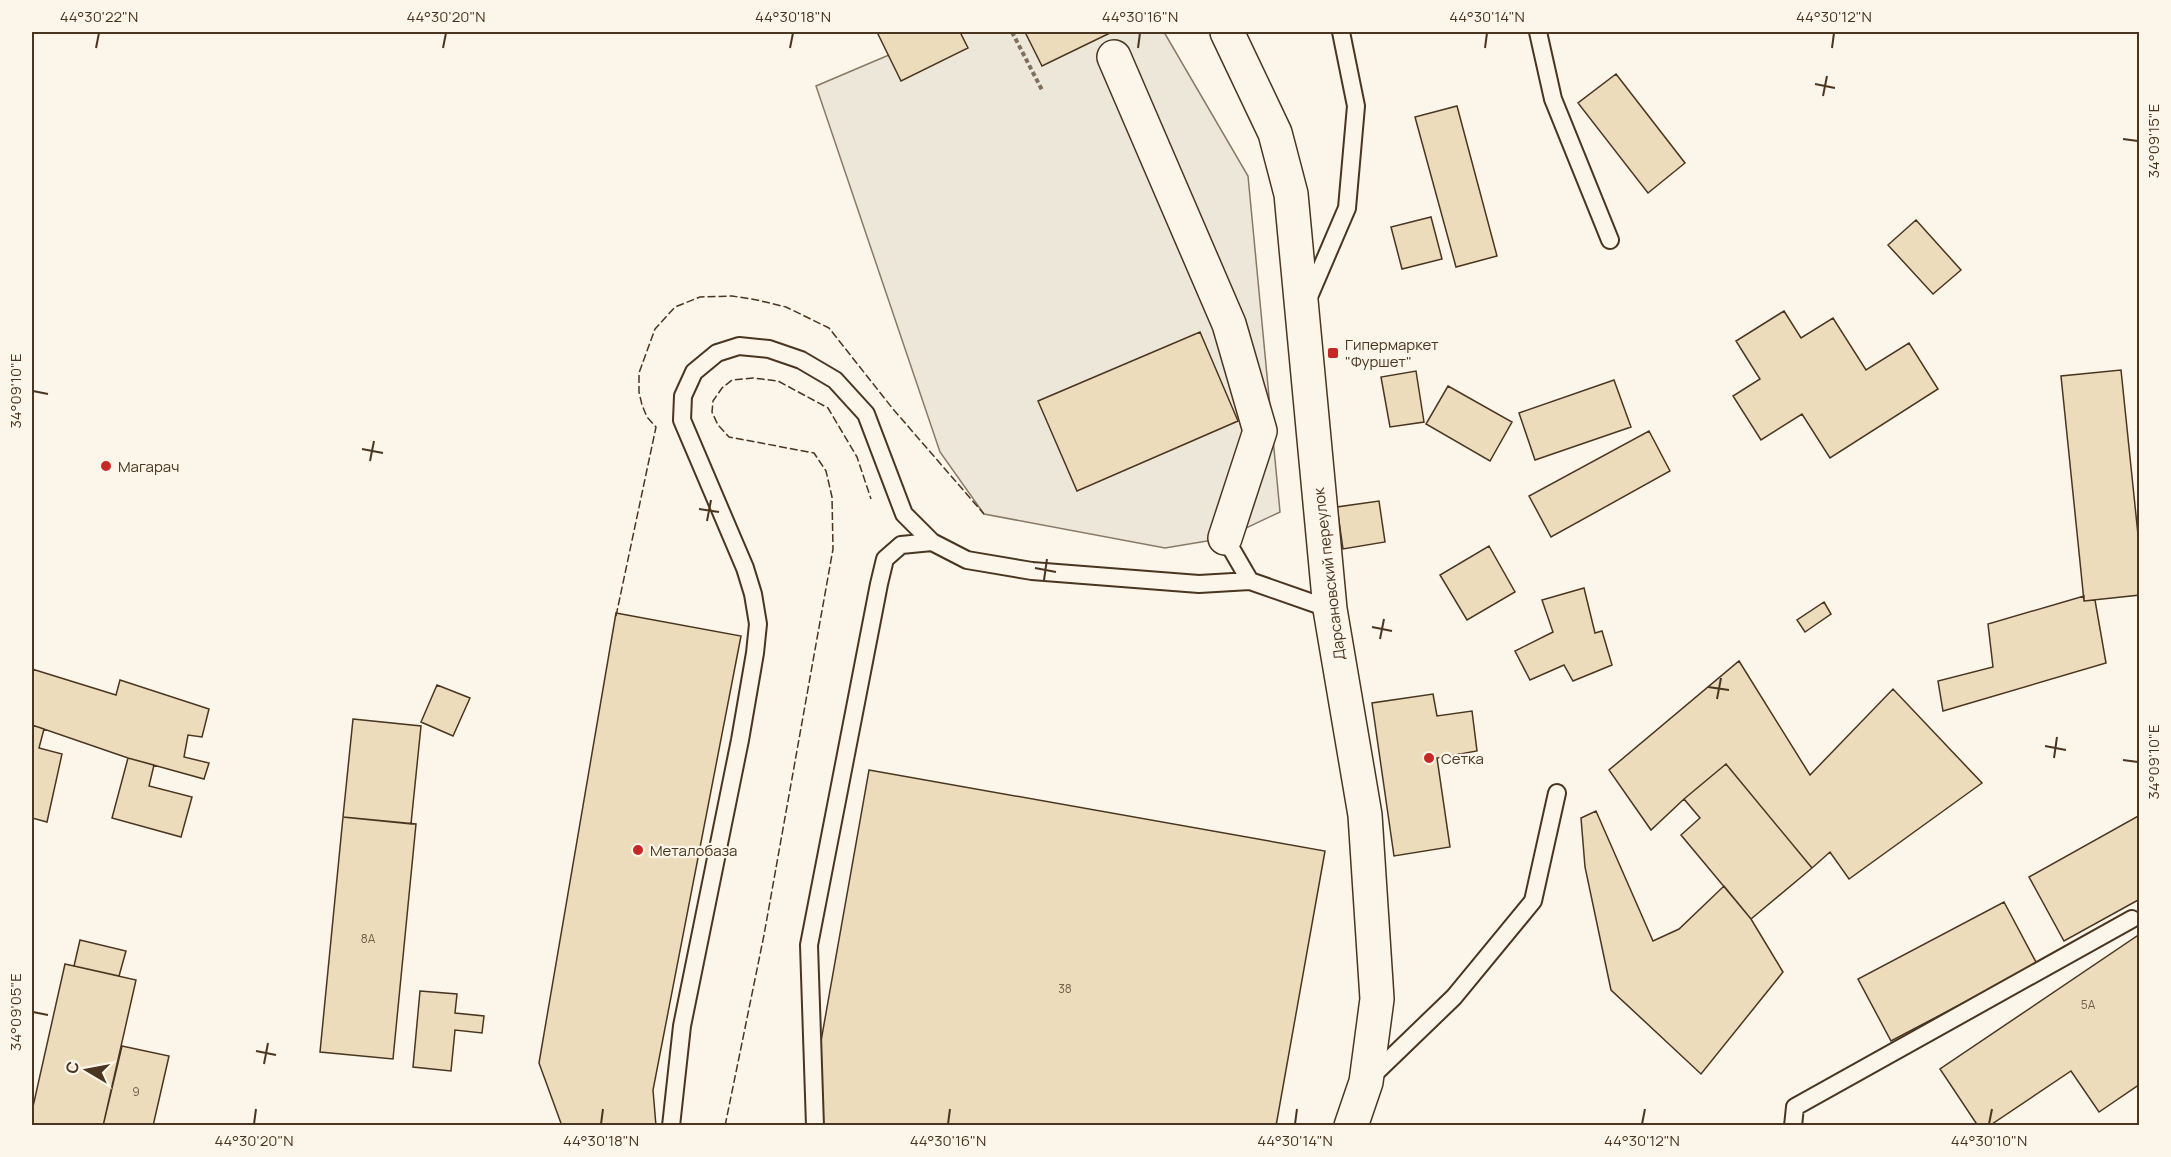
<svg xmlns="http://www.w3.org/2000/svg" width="2171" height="1157" viewBox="0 0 2171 1157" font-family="Manrope,sans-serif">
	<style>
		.parking { fill: #ede7d9; stroke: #887966; stroke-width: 1.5 }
		.building { fill: #ecdcbc; stroke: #4a3520; stroke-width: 1.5 }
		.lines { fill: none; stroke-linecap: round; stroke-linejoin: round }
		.lane-casing { stroke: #4a3520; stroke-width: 20 }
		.street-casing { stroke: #4a3520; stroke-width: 36 }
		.path { stroke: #7f6f5c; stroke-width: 4; stroke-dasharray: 4.5 3; stroke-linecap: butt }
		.lane { stroke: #fbf6e9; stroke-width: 16 }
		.street { stroke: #fbf6e9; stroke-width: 33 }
		.fence { stroke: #4a3520; stroke-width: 1.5; stroke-dasharray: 8 3; stroke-linecap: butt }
		.ticks { fill: none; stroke: #4a3520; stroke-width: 2 }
		.poi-dot { fill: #c62828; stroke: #fbf6e9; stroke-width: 2 }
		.labels { text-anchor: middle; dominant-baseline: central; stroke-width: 4.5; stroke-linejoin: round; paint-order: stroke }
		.number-label { font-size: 12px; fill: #725f47 }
		.poi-label { font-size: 15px; fill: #4a3520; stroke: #fbf6e9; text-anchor: start }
		.street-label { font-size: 15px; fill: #4a3520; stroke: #fbf6e9 }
		.neatline { fill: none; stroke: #4a3520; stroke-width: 2 }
		.ticks-label { font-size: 15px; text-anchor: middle; fill: #4a3520 }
	</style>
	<rect width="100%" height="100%" fill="#fbf6e9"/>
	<path class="parking" d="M 943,32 L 1164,32 L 1248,176 L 1280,512 L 1225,538 L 1165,548 L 984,514 L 940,452 L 816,86 Z"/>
	<path class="building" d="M 877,32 L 960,32 L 968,48 L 901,81 Z
		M 1025,32 L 1112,32 L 1042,66 Z
		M 1616,74 L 1685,163 L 1648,193 L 1578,103 Z
		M 1457,106 L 1497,256 L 1456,267 L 1415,117 Z
		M 1431,217 L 1442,259 L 1402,269 L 1391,227 Z
		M 1916,220 L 1961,270 L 1933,294 L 1888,245 Z
		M 1784,311 L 1801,338 L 1833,318 L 1866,370 L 1909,343 L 1938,389 L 1830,458 L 1802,414 L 1761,440 L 1733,396 L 1760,379 L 1736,341 Z
		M 1200,332 L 1238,421 L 1077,491 L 1038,401 Z
		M 2121,370 L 2140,554 L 2140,595 L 2084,601 L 2061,376 Z
		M 1416,371 L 1424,422 L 1390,427 L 1381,377 Z
		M 1614,380 L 1631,427 L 1535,460 L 1519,413 Z
		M 1448,386 L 1512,422 L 1490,461 L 1426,424 Z
		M 1649,431 L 1670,471 L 1551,537 L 1529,496 Z
		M 1379,501 L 1385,542 L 1343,549 L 1337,507 Z
		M 1489,546 L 1515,592 L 1467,620 L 1440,575 Z
		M 1584,588 L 1595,633 L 1602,631 L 1612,665 L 1573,681 L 1564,665 L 1530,680 L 1515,651 L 1553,632 L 1542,600 Z
		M 2084,596 L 2084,601 L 2095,600 L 2106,663 L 1943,711 L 1938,681 L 1993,667 L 1988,624 Z
		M 1824,602 L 1831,614 L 1805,632 L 1797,620 Z
		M 616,613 L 741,636 L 653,1090 L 656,1126 L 562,1126 L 539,1063 Z
		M 1739,661 L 1810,775 L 1893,689 L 1982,783 L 1849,879 L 1830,852 L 1812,868 L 1726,764 L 1684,799 L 1651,830 L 1609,770 Z
		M 32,669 L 116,695 L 120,680 L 209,709 L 202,737 L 188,735 L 184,757 L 209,763 L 204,779 L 128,758 L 32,725 Z
		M 437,685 L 470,698 L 453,736 L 421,722 Z
		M 1433,694 L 1437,716 L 1472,711 L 1477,751 L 1437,758 L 1450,847 L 1394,856 L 1372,703 Z
		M 353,719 L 421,726 L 411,824 L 343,817 Z
		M 32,725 L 44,729 L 39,748 L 62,754 L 47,822 L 32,818 Z
		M 128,758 L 154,765 L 149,786 L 192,797 L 181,837 L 112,818 Z
		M 1726,764 L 1812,868 L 1751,919 L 1681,835 L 1700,818 L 1684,799 Z
		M 869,770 L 1325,851 L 1276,1126 L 806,1126 Z
		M 1596,811 L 1653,941 L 1679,929 L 1724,886 L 1751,919 L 1783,972 L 1701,1074 L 1611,990 L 1585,867 L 1581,818 Z
		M 2140,815 L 2140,899 L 2064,941 L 2029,877 Z
		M 343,817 L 416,824 L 393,1059 L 320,1052 Z
		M 2004,902 L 2037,964 L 1891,1041 L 1858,979 Z
		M 2137,936 L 2140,940 L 2140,1084 L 2099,1112 L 2071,1071 L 1989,1126 L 1978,1126 L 1940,1069 Z
		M 80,940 L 126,951 L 119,976 L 74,966 Z
		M 65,964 L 136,980 L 103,1126 L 32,1126 L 32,1111 Z
		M 420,991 L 457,994 L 455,1013 L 484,1016 L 482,1033 L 455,1030 L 451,1071 L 413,1067 Z
		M 122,1046 L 169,1056 L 153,1126 L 103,1126 Z"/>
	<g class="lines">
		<g class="lane-casing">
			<path id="lane" d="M 1538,32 L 1553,99 L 1610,240
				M 1308,299 L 1347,208 L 1356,106 L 1341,32
				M 1225,538 L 1250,581 L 1330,609
				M 1369,1079 L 1454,997 L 1533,901 L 1557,793
				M 671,1126 L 682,1026 L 740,740 L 755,653 L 758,624 L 753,594 L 745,568 L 682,420 L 683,396 L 694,372 L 717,353 L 739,346 L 769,349 L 801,360 L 835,380 L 866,414 L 904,514 L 932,542 L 967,560 L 1032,571 L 1199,584 L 1250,581
				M 815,1126 L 809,945 L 879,584 L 885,559 L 901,545 L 932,542
				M 1793,1126 L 1795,1107 L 2132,919"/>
		</g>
		<g class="street-casing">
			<path id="street" d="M 1227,32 L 1275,133 L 1291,194 L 1330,609 L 1365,815 L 1377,999 L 1366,1082 L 1351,1126
				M 1114,57 L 1229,324 L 1260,431 L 1225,538"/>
		</g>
		<path class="path" d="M 1012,32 L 1042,90"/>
		<use href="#lane" class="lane"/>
		<use href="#street" class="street"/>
		<path class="fence" d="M 616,616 L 656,427 L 647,417 L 642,405 L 639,392 L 639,373 L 655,329 L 675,307 L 700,297 L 732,296 L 757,300 L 786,307 L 829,328 L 893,409 L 984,514
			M 725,1126 L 764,935 L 833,549 L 832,497 L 826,471 L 814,453 L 729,437 L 718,425 L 712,412 L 713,401 L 722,388 L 732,380 L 753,378 L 778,381 L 828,408 L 857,457 L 871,499"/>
	</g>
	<path class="ticks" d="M 96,48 L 99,33M 443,48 L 446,33M 790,48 L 793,33M 1138,48 L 1140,33M 1485,48 L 1487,33M 1832,48 L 1834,33M 1815,84 L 1835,88M 1823,96 L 1827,76M 2123,139 L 2138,141M 33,391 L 48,394M 362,449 L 383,453M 370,461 L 374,441M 699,509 L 719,512M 707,521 L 711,500M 1035,568 L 1056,572M 1044,580 L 1047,559M 1372,627 L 1392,631M 1380,639 L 1384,619M 1708,687 L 1729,690M 1717,699 L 1721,678M 2045,746 L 2066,750M 2054,758 L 2057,737M 2123,760 L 2138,762M 33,1012 L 48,1015M 256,1051 L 276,1055M 264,1064 L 268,1043M 254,1124 L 256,1109M 601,1124 L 603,1109M 948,1124 L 950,1109M 1295,1124 L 1297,1109M 1642,1124 L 1645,1109M 1989,1124 L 1992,1109"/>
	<g class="poi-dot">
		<rect x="1327" y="347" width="12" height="12" rx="3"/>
		<circle cx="106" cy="466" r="6"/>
		<circle cx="1429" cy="758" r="6"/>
		<circle cx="638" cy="850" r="6"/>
	</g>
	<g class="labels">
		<g class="number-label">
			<text x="368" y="938">8А</text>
			<text x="1065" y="988">38</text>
			<text x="2088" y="1004">5А</text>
			<text x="136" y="1091">9</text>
		</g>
		<g class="poi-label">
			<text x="1345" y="344">Гипермаркет<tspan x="1345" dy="17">"Фуршет"</tspan></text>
			<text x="118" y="466">Магарач</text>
			<text x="1441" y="758">Сетка</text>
			<text x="650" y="850">Металобаза</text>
		</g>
		<g class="street-label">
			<text transform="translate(1329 574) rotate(-97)">Дарсановский переулок</text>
		</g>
	</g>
	<rect width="2171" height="1157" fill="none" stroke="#fbf6e9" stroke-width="66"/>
	<g transform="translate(87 1070) rotate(280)" stroke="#fbf6e9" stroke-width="4.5" paint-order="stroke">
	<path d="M0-4.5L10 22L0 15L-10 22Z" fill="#4a3520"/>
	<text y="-9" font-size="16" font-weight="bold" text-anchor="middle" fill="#4a3520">С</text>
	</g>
	<rect x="33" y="33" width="2105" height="1091" class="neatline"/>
	<g class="ticks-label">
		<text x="99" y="22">44°30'22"N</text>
		<text x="446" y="22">44°30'20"N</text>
		<text x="793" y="22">44°30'18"N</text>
		<text x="1140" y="22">44°30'16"N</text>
		<text x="1487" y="22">44°30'14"N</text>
		<text x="1834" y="22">44°30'12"N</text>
		<text transform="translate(2154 141) rotate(-90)" y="5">34°09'15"E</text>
		<text transform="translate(16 391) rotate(-90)" y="5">34°09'10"E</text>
		<text transform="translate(2154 762) rotate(-90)" y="5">34°09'10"E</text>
		<text transform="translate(16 1012) rotate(-90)" y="5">34°09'05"E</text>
		<text x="254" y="1146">44°30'20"N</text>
		<text x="601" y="1146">44°30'18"N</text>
		<text x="948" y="1146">44°30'16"N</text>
		<text x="1295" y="1146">44°30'14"N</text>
		<text x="1642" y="1146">44°30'12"N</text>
		<text x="1989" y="1146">44°30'10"N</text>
	</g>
</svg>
